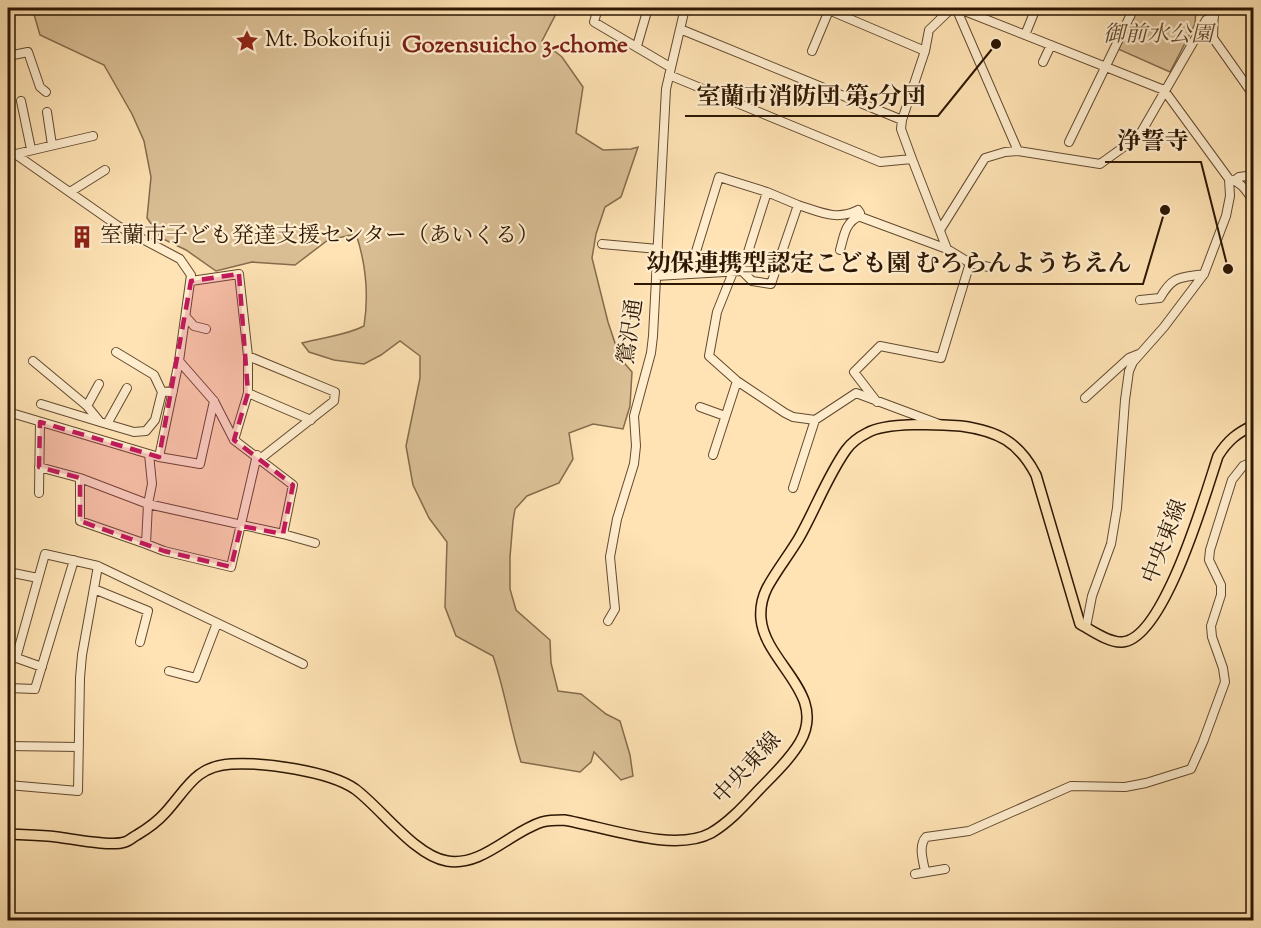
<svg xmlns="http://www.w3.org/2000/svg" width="1261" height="928" viewBox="0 0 1261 928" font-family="'Sorts Mill Goudy','Noto Serif JP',serif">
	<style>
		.green { fill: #dbc096; stroke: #846c4c; stroke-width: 1.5 }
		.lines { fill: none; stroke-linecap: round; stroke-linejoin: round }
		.minor-casing { stroke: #624a2f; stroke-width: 10 }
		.major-casing { stroke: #2d1703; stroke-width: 12 }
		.minor { stroke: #ffedce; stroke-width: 8 }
		.major { stroke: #ffe3b4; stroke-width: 9 }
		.marked { fill: #c2185b; fill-opacity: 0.2; stroke: #c2185b; stroke-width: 4.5; stroke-dasharray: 12 8; stroke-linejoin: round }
		.labels { text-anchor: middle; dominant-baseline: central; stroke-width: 4.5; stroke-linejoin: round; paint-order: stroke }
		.park-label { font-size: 22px; font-style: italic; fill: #614a2f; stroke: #ffedce }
		.poi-label { font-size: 22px; fill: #2d1703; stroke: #ffedce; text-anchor: start }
		.street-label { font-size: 22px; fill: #2d1703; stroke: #ffedce }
		.neighbourhood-label { font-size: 24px; font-weight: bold; fill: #7a1f14; stroke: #ffedce }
		.leader { fill: none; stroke: #2d1703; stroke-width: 2 }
		.callout-dot { fill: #2d1703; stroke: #ffedce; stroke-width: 2 }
		.callout-label { font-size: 24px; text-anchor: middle; font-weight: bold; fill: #2d1703; stroke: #ffedce; stroke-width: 4.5; stroke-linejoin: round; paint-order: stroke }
	</style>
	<rect width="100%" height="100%" fill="#ffe3b4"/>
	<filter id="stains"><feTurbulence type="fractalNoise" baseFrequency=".00333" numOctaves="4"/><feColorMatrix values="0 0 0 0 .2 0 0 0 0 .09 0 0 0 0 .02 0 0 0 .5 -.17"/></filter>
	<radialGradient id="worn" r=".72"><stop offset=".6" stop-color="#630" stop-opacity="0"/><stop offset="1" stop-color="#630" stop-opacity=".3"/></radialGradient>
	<path class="green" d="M 8,8 L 559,8 L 542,41 L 562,57 L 583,87 L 576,133 L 603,150 L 631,149 L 638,147 L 621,197 L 605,207 L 596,234 L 592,258 L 608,322 L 620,358 L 632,372 L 630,406 L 623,429 L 593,424 L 569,433 L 573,459 L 559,483 L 527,496 L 515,509 L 513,521 L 510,557 L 510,589 L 516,610 L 550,640 L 551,663 L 558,691 L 581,694 L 606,714 L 620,721 L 630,755 L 633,776 L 621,780 L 594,752 L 591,762 L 580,772 L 521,762 C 510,727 505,691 493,656 L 456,636 L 445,607 L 447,542 L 429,518 L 413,485 L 406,446 L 420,378 L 420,356 L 400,341 L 381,355 L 364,364 L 334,360 L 309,352 L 302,343 C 323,337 345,336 364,326 C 369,294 366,264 356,234 L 328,240 L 295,265 L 252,262 L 216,271 L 186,250 L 161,238 L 147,218 L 151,177 L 144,141 L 132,114 L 104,65 L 40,35 L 33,11 L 12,9 L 8,18 Z
		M 1138,8 L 1196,8 L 1195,24 L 1170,72 L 1118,49 Z"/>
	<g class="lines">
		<g class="minor-casing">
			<path id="minor" d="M 598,8 L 594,22 L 670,67
				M 824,8 L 925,51
				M 956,8 L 1018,151
				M 957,8 L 1164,90 L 1229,179 L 1230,196 L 1226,216 L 1204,274 L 1164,327 L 1133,362 L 1129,371 L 1125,400 L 1117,508 L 1111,544 L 1092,596 L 1086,627
				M 1214,8 L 1213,38 L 1254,96
				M 680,29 L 902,120
				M 1025,35 L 1036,8
				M 637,46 L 648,8
				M 812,51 L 830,8
				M 8,56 L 28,52 L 40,87 L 46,92
				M 1043,62 L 1051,45
				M 669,75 L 880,162 L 912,159 L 947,249
				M 21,101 L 31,149
				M 47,112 L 52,145
				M 1069,142 L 1134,8
				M 8,149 L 118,226 L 180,259 L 191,275 L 179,361 L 159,457
				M 16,154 L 93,136
				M 912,159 L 901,129 L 902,120 L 925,51 L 929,30 L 952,8
				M 1229,179 C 1242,182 1247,192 1254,202
				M 1235,180 L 1239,177 L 1254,175
				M 70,192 L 105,170
				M 798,205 C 820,212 836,221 858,210 L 860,213 L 860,216 C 845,222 844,236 840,250
				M 858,216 L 947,249 L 970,263 L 941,358 L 880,346 L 854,372 L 877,402
				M 940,230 L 985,158 L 1005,152 L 1018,151 L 1100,164 L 1139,136 L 1206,20 L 1214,17
				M 602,244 L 658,249
				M 970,263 L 989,267
				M 733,272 L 717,312 L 709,356 L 737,381 L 785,413 L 793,417 L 815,420
				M 689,274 L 719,177 L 767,192 L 798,205 L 771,284 L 752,281 L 742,271
				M 656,276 L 742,271 L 767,192
				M 191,281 L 239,274 L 248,356 L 248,393 L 234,440
				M 1140,300 L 1160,298 C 1173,275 1180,278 1204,274
				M 186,317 L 194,326 L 206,329
				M 116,352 L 154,375 L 162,392
				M 248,356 L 335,392 L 334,401 L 260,459
				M 33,361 L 87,406 L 100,422 L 134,432 L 146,431 L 155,420 L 162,392 L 173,391
				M 248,393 L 311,420
				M 1085,398 L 1129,358 L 1139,354
				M 41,404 L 100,422
				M 87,406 L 99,384
				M 700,407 L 725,416
				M 8,412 L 159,457 L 200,464 L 214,401
				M 107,424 L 127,388
				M 149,454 L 152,484 L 148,504 L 146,544 L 164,551 L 231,567 L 257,455
				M 713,455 L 737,381
				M 39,467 L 80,478 L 148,504 L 283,534 L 293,485 L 234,440 L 214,401 L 179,361
				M 80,478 L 80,521 L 146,544
				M 793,488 L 815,420 L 856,393 L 939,424
				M 39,493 L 40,422
				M 283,534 L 315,543
				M 8,572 L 38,578
				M 94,589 L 148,611 L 140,642
				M 608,621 L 615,609 L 610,557 L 617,519 L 634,464 L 636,446 L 634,416 L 651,353 L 653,336 L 666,89 L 685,8
				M 8,655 L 42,667
				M 16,658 L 45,554 L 98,566 L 303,664
				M 169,671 L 196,678 L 217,623
				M 8,688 L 35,689 L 74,560
				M 8,746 L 79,747
				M 8,785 L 78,791 L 80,678 L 82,655 L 98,566
				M 925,871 C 923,860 918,846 926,837 L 969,831 L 1071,786 L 1125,787 L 1146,783 L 1191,769 L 1203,742 L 1225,682 L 1223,668 L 1212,637 L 1211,626 L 1221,595 L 1221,585 L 1209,560 L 1210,550 L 1232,480 L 1243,466 L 1254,461
				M 915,874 L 945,869"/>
		</g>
		<g class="major-casing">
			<path id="major" d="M 8,834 C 24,835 41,835 57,837 C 73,839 111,847 125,842 C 129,841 133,837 137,835 C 147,829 157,822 165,813 C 187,789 195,766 231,764 C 263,762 329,771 355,789 C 381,808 415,856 447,861 C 482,867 510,832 542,822 C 549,820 557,820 564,820 C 605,827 674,853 711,833 C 728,823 742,808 755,794 C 770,778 789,761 800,742 C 828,694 765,663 761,619 C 760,608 762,598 767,588 C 776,571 789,555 799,538 C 815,510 827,477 846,450 C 851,443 859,437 867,433 C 885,422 939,424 961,426 C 998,431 1019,442 1036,475 L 1080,624 C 1091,630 1109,643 1122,642 C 1164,640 1206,492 1218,456 C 1228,440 1237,433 1254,425"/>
		</g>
		<use href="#minor" class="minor"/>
		<use href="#major" class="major"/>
	</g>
	<path class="marked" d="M 239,274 L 248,393 L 234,440 L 293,485 L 283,534 L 241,526 L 231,567 L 164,551 L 80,521 L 80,478 L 39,467 L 40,422 L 159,457 L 191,281 Z"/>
	<defs>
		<g id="sight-bare" transform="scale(1.8)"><path d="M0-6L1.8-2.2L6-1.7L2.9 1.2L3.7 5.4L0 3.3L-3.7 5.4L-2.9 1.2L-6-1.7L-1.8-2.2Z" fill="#8f2418" stroke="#ffedce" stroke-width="2.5" paint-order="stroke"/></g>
		<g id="building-bare" transform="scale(1.8)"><path d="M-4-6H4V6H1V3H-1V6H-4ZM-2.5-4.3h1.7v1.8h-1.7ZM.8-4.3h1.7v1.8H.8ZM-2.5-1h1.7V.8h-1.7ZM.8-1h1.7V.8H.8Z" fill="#8f2418" stroke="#ffedce" stroke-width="2.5" paint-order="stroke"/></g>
	</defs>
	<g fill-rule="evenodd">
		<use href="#sight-bare" x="247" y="41"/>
		<use href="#building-bare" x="82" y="237"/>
	</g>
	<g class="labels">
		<g class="park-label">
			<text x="1158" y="36">御前水公園</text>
		</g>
		<g class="poi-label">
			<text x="265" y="41">Mt. Bokoifuji</text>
			<text x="100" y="237">室蘭市子ども発達支援センター（あいくる）</text>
		</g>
		<g class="street-label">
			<text transform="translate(632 332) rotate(-82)">鶯沢通</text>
			<text transform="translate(1166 542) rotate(-69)">中央東線</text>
			<text transform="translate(748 769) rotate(-47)">中央東線</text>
		</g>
		<g class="neighbourhood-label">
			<text x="515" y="46">Gozensuicho 3-chome</text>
		</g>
	</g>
	<path class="leader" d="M996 44L938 116H685M1228 269L1201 162H1105M1165 210L1143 284H634"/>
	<g class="callout-dot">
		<circle cx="996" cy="44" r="6"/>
		<circle cx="1228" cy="269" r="6"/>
		<circle cx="1165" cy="210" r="6"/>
	</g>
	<g class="callout-label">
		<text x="811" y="104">室蘭市消防団 第5分団</text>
		<text x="1153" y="149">浄誓寺</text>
		<text x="889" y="271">幼保連携型認定こども園 むろらんようちえん</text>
	</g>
	<rect width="1261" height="928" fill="none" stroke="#ffe3b4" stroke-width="30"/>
	<rect x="9" y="9" width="1243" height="910" fill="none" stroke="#2d1703" stroke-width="3"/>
	<rect x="15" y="15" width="1231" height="898" fill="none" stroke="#2d1703" stroke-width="1.5"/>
	<rect width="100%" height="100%" filter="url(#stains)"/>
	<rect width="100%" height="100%" fill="url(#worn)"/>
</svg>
